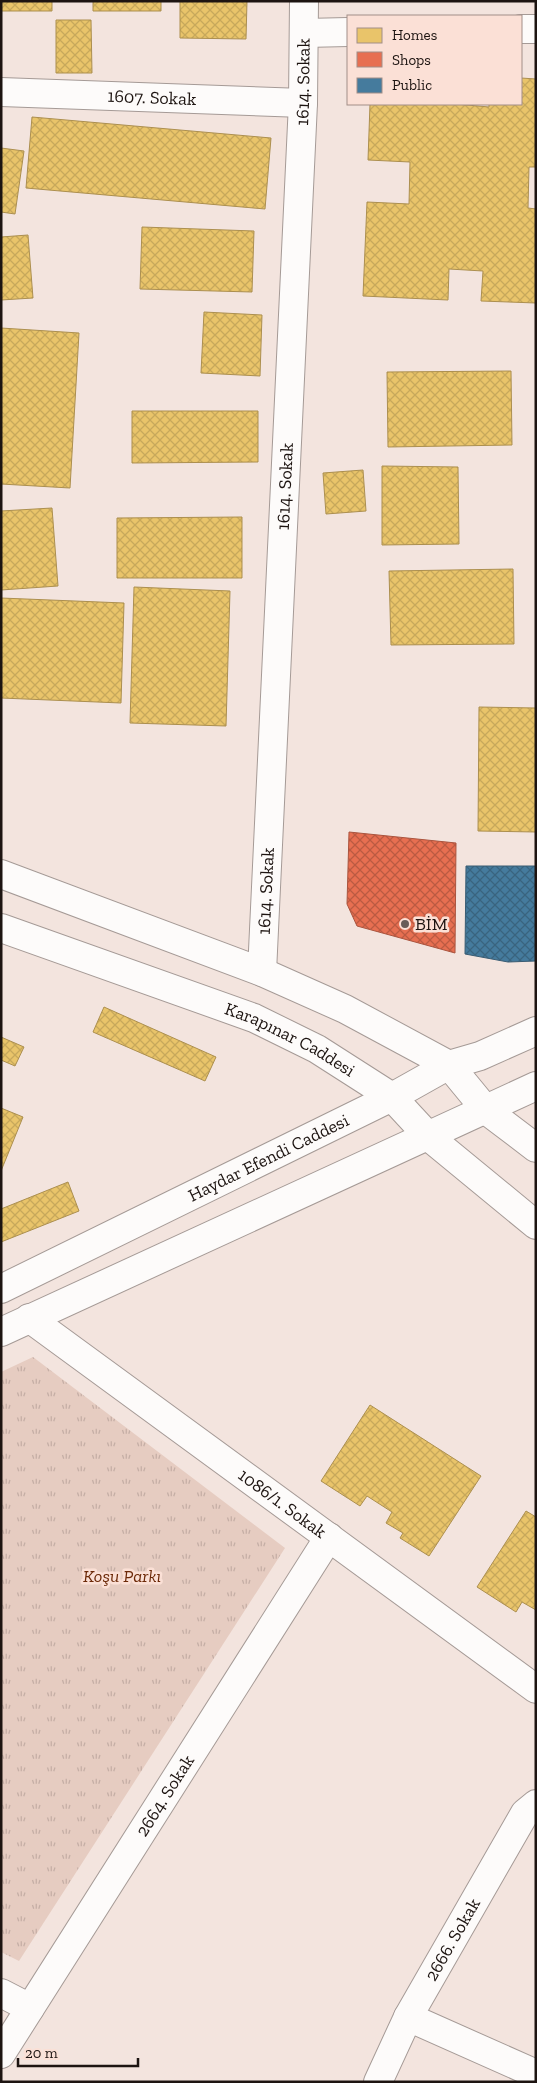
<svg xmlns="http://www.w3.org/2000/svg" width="537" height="2083" viewBox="0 0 537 2083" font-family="'Zilla Slab',serif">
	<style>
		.grass { fill: url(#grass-tufts) }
		.homes { fill: url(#homes-cross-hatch); stroke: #ac8f4f }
		.shops { fill: url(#shops-cross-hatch); stroke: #aa543e }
		.public { fill: url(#public-cross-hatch); stroke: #395c73 }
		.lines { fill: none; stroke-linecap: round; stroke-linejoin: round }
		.minor-casing { stroke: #a59a96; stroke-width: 30 }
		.secondary-casing { stroke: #a59a96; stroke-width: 30 }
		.minor { stroke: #fdfbfa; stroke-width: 28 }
		.secondary { stroke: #fdfbfa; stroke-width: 28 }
		.poi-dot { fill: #685d59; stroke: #fbe0d6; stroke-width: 2 }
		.labels { text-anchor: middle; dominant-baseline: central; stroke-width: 5; stroke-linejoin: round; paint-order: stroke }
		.street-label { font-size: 18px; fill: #1d1411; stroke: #fbe0d6 }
		.poi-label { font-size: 18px; fill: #1d1411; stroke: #fbe0d6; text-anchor: start }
		.park-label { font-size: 18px; font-style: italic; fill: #6c2908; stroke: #fbe0d6 }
	</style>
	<defs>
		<pattern id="grass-tufts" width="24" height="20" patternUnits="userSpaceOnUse" patternTransform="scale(1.25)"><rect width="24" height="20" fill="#e6ccc1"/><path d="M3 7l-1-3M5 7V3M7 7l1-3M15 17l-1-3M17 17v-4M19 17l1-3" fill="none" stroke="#c5aea5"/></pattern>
		<pattern id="homes-cross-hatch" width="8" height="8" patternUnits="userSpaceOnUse" patternTransform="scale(1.25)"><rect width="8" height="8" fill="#e9c46a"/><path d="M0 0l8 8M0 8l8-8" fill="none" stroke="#c7a85b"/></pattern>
		<pattern id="shops-cross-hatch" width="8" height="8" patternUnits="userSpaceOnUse" patternTransform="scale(1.25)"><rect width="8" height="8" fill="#e76f51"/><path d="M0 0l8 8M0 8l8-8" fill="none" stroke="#bb5a42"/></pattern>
		<pattern id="public-cross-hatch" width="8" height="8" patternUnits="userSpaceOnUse" patternTransform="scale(1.25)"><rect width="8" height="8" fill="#457b9d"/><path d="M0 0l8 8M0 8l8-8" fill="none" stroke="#39647f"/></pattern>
	</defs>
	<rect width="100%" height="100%" fill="#f3e4de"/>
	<path class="grass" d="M 33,1357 L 285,1548 L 19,1961 L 1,1952 L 1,1372 Z"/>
	<path class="homes" d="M 1,1 L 52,1 L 52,11 L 1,11 Z
		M 93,1 L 161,1 L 161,11 L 93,11 Z
		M 180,1 L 247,1 L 246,39 L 180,38 Z
		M 56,20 L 91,20 L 92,73 L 56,73 Z
		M 521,78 L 536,79 L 536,167 L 529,167 L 528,208 L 536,209 L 536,303 L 481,301 L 483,271 L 449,269 L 448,300 L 363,296 L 367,202 L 409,204 L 410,162 L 368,160 L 370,104 L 456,104 L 489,107 L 489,104 L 521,104 Z
		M 32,117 L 271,138 L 265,209 L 26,188 Z
		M 1,148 L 24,151 L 15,214 L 1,212 Z
		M 142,227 L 254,231 L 252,292 L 140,289 Z
		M 28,235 L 33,298 L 1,300 L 1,237 Z
		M 204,312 L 262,315 L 260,376 L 201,373 Z
		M 1,328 L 79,333 L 70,488 L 1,484 Z
		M 511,371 L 512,445 L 388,447 L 387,372 Z
		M 132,411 L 258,411 L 258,462 L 132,463 Z
		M 382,466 L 458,467 L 459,544 L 382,545 Z
		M 363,470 L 366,511 L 326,514 L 323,473 Z
		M 52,508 L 58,586 L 1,590 L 1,511 Z
		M 242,517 L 242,578 L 117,578 L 117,518 Z
		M 513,569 L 514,644 L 391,645 L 389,571 Z
		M 134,587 L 230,591 L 226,726 L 130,723 Z
		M 1,598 L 124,603 L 121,703 L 1,698 Z
		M 479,707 L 536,708 L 536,832 L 478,831 Z
		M 104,1007 L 216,1057 L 205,1081 L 93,1032 Z
		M 1,1037 L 24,1047 L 15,1066 L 1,1060 Z
		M 1,1108 L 23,1117 L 1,1171 Z
		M 68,1182 L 79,1211 L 1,1242 L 1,1209 Z
		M 370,1405 L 481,1476 L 429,1556 L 400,1538 L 403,1533 L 386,1523 L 392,1512 L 367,1496 L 360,1506 L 321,1481 Z
		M 526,1511 L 536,1517 L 536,1610 L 522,1602 L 516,1612 L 477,1587 Z"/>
	<path class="shops" d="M 349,832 L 456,843 L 455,953 L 357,926 L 347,904 Z"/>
	<path class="public" d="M 466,866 L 536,866 L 536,961 L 508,962 L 465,954 Z"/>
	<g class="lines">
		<g class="minor-casing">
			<g id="minor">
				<path d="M 521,29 L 536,29"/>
				<path d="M 305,33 L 348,32"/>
				<path id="s1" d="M 1,92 L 303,103"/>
				<path id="s2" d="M 262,972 L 303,103 L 304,1"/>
				<path id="s3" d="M 29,1318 L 536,1689"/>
				<path d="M 1,1993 L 30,2008"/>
				<path d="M 408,2017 L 536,2074"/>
				<path id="s4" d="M 1,2054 L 329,1537"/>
				<path id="s5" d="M 378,2082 L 408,2017 L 525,1813 L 536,1804"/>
			</g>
		</g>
		<g class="secondary-casing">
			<g id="secondary">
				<path d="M 1,874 L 262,972 L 345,1009 L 449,1065 L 486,1110 L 536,1148"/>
				<path id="s6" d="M 1,928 L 254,1018 L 317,1049 L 392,1097 L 429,1137 L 536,1225"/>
				<path id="s7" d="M 1,1289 L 392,1097 L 449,1065 L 480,1056 L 536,1031"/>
				<path d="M 1,1332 L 536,1086"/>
			</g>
		</g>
		<use href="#minor" class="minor"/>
		<use href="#secondary" class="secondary"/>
	</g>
	<circle class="poi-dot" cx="405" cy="924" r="5"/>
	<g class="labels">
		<g class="street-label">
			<text stroke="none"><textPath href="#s2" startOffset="891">1614. Sokak</textPath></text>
			<text stroke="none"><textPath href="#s1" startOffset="151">1607. Sokak</textPath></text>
			<text stroke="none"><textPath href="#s2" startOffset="486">1614. Sokak</textPath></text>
			<text stroke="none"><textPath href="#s2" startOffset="81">1614. Sokak</textPath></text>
			<text stroke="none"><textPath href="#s6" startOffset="310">Karapınar Caddesi</textPath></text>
			<text stroke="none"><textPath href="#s7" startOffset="298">Haydar Efendi Caddesi</textPath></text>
			<text stroke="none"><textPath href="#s3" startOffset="314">1086/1. Sokak</textPath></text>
			<text stroke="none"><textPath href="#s4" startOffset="306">2664. Sokak</textPath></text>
			<text stroke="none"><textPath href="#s5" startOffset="161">2666. Sokak</textPath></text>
		</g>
		<g class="poi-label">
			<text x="415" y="924">BİM</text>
		</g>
		<g class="park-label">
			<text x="122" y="1576">Koşu Parkı</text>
		</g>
	</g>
	<rect width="537" height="2083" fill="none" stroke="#1d1411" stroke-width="5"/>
	<rect x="347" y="15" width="175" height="90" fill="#fbe0d6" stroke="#a28e87"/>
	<rect x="357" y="28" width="25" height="15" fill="#e9c46a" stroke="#a28e87"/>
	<text x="392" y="40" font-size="15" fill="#1d1411">Homes</text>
	<rect x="357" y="52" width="25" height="15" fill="#e76f51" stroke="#a28e87"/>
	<text x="392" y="65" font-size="15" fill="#1d1411">Shops</text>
	<rect x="357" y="78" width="25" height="15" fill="#457b9d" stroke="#a28e87"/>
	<text x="392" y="90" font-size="15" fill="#1d1411">Public</text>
	<path d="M18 2058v8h120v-8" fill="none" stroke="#1d1411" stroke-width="2.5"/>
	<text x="25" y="2058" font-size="15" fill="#1d1411" stroke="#fbe0d6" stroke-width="4" paint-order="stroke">20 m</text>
</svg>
